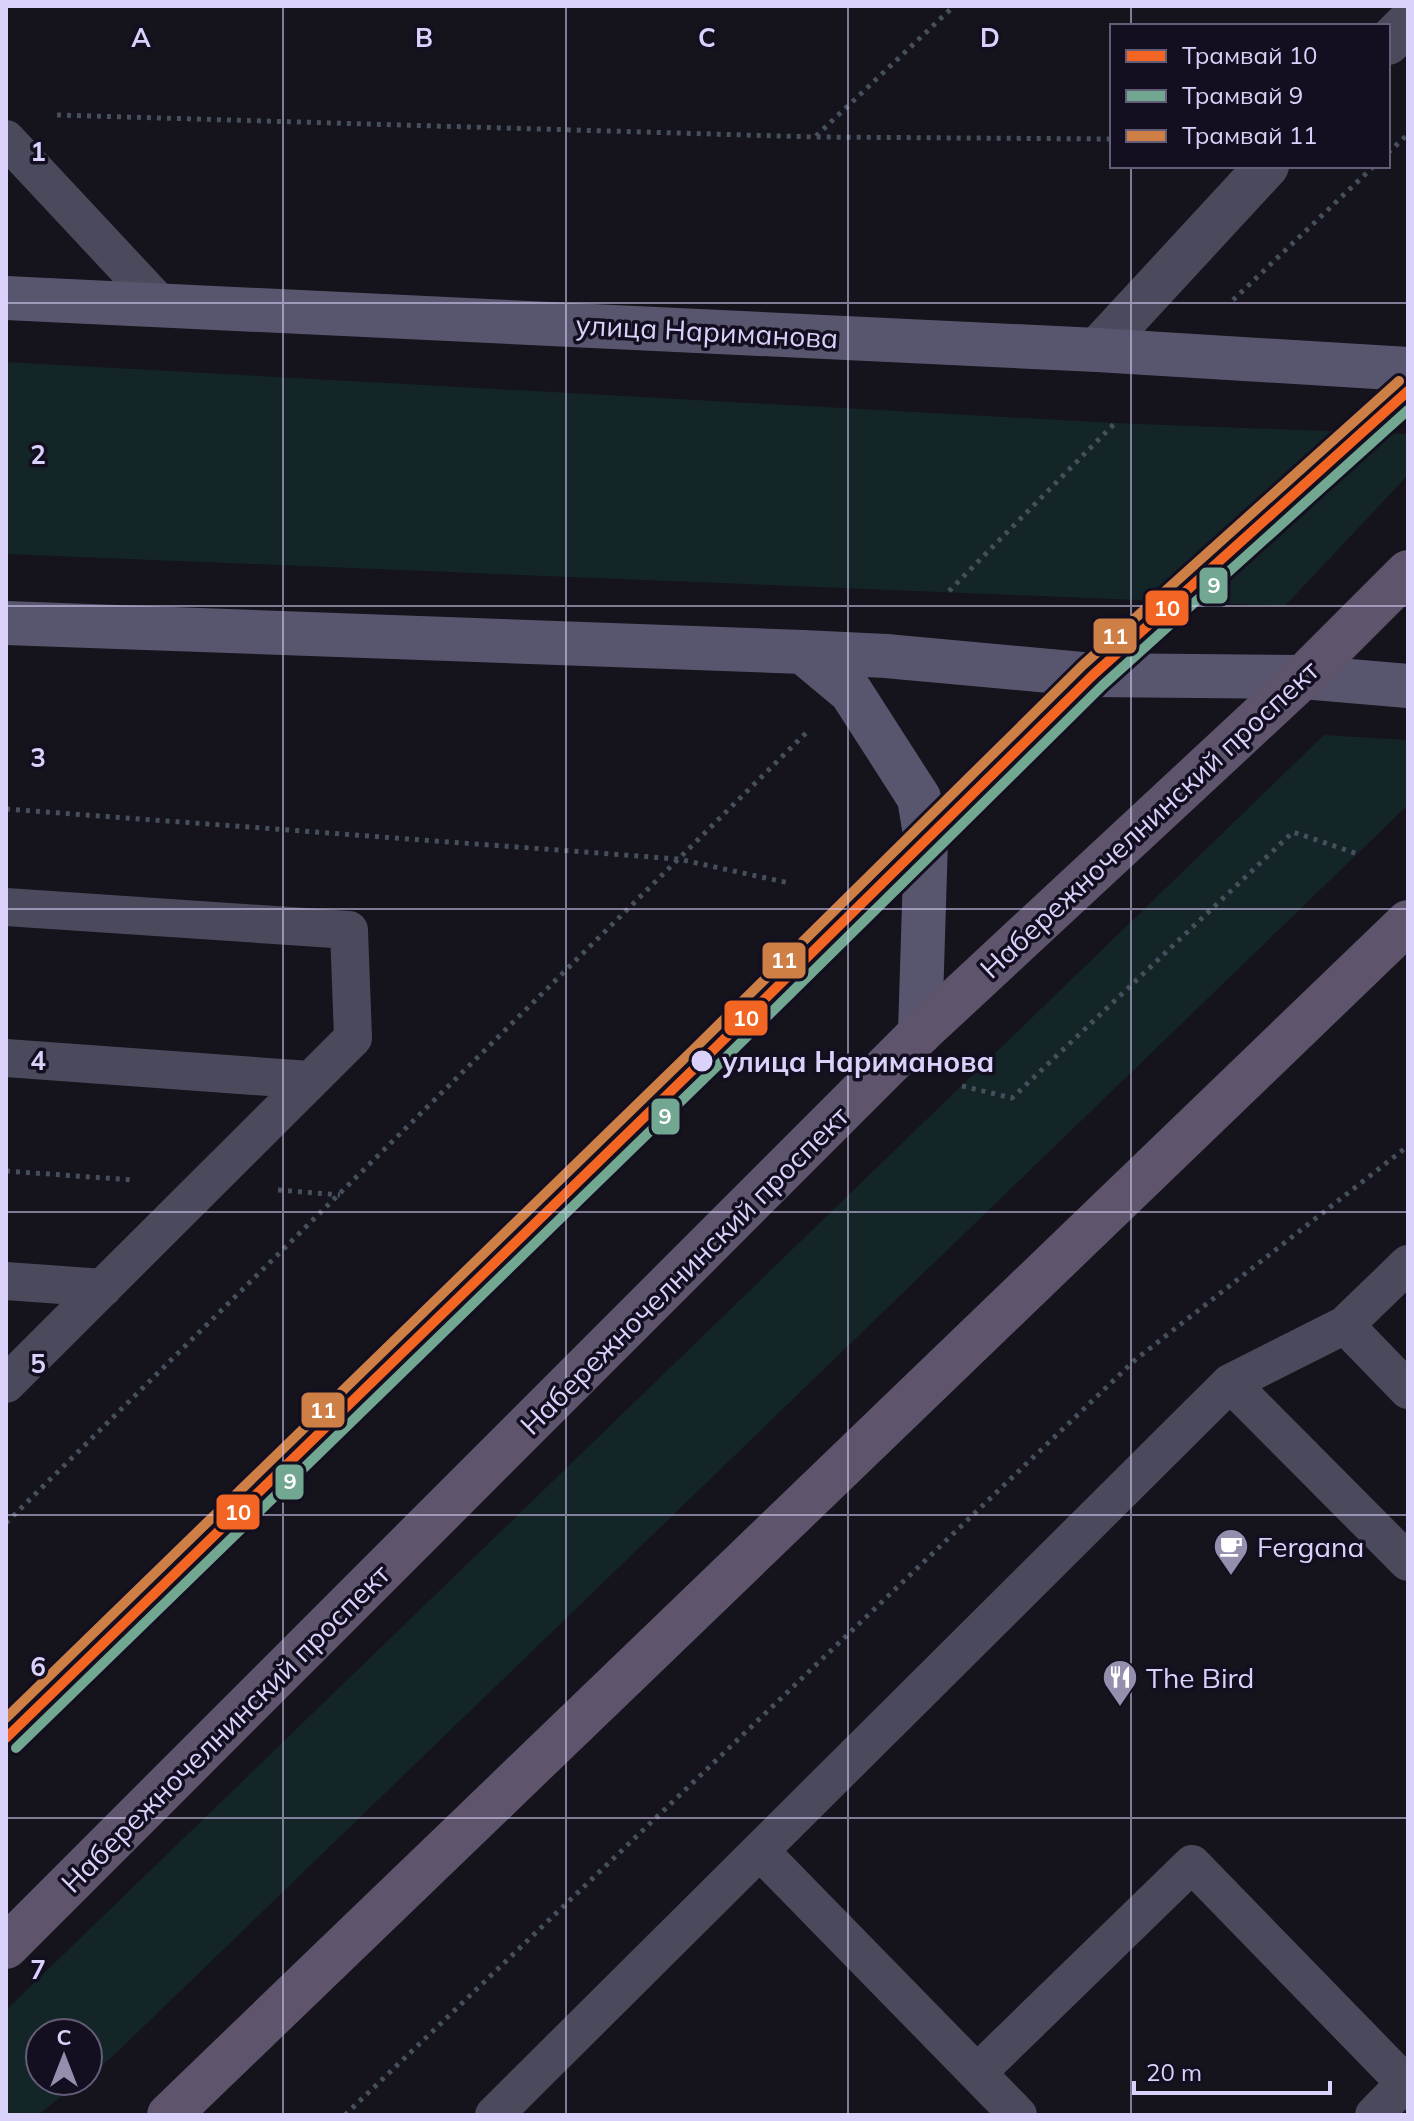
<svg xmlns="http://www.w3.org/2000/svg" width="1414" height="2121" viewBox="0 0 1414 2121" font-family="Mulish,sans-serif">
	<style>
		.green { fill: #132527 }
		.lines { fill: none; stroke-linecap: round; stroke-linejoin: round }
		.path { stroke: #464f5c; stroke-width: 5; stroke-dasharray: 4 6; stroke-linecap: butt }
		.lane { stroke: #4b495c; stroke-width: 38 }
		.street { stroke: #4b495c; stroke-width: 44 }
		.secondary { stroke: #58556e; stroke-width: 44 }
		.primary { stroke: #5e546c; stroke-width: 44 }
		.tram-1-casing { stroke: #130f20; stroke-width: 16 }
		.tram-2-casing { stroke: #130f20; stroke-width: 16 }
		.tram-3-casing { stroke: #130f20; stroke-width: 16 }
		.tram-1 { stroke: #f26522; stroke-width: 10 }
		.tram-2 { stroke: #72a891; stroke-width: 10 }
		.tram-3 { stroke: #ce7f46; stroke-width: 10 }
		.grid { fill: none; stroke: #dad2fb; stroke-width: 2; stroke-opacity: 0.55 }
		.stop-dot { fill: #dad2fb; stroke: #130f20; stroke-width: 3 }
		.labels { text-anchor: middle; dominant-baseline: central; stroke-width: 7; stroke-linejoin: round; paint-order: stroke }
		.street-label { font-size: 28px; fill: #dad2fb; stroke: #130f20 }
		.stop-label { font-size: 28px; font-weight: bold; fill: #dad2fb; stroke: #130f20; text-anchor: start }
		.poi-label { font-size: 28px; fill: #dad2fb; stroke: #130f20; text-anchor: start }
		.grid-label { font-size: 26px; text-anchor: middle; font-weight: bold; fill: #dad2fb; stroke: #130f20; stroke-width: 7; stroke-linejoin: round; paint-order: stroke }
		.line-badge { stroke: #130f20; stroke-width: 3 }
		.badge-label { font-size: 22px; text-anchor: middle; font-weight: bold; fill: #fff }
	</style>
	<rect width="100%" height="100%" fill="#15131c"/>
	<path class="green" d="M 6,362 L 1115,423 L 1408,434 L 1408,475 L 1285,606 L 6,554 Z
		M 1324,735 L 1408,740 L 1408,805 L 111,2058 L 88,2076 L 88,2033 L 40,2033 L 40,2081 L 81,2081 L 38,2115 L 6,2115 L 6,2010 Z"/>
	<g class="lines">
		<path class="path" d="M 57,115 L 815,137 L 1112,139
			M 816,136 L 954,6
			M 1388,153 L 1408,134
			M 1233,300 L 1374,166
			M 949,591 L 1115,423
			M 6,809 L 678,859 L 789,883
			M 962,1086 L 1012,1098 L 1293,832 L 1358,854
			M 6,1171 L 133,1180
			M 278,1190 L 340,1195
			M 6,1523 L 808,731
			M 345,2115 L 1135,1360 L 1408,1146"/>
		<path class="lane" d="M 6,139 L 161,305
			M 6,907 L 349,930 L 353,1038 L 6,1384
			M 6,1058 L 310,1080
			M 6,1281 L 103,1288
			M 1345,1325 L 1408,1390
			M 1230,1383 L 1408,1562
			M 761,1852 L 1018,2115
			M 977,2073 L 1192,1864 L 1405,2083
			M 494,2115 L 1230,1383 L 1345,1325 L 1408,1264
			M 1374,2115 L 1408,2080"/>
		<path class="street" d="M 1388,43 L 1408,23
			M 1097,350 L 1267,166"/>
		<path class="secondary" d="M 6,298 L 1097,350 L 1408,369
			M 6,623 L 803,652 L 886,656 L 1093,675 L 1303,677 L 1408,686
			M 803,652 L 851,692 L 919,798 L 926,840 L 920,1033"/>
		<path class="primary" d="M 6,1947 L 920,1033 L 1303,677 L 1408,572
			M 169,2115 L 1408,922"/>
		<g class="tram-1-casing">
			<path id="tram-1" d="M 6,1738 L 702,1061 L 1093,675 L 1408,391"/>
		</g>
		<g class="tram-2-casing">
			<path id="tram-2" d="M 16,1748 L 712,1071 L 1103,685 L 1408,410"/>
		</g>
		<g class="tram-3-casing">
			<path id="tram-3" d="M 6,1718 L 692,1051 L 1083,665 L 1399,381"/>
		</g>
		<use href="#tram-1" class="tram-1"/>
		<use href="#tram-2" class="tram-2"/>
		<use href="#tram-3" class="tram-3"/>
	</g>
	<path class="grid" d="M 283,6 L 283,2115M 566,6 L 566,2115M 848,6 L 848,2115M 1131,6 L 1131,26M 1131,166 L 1131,2115M 6,303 L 1408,303M 6,606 L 1408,606M 6,909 L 1408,909M 6,1212 L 1408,1212M 6,1515 L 1408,1515M 6,1818 L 1408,1818"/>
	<defs>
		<g id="cafe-pin" transform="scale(1.8)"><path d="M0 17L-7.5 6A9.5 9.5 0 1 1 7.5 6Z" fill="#958fad" stroke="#130f20"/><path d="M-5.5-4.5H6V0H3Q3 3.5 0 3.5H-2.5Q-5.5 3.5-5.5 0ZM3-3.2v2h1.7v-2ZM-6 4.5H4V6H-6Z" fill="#fff"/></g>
		<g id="restaurant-pin" transform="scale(1.8)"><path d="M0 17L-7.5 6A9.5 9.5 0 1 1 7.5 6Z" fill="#958fad" stroke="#130f20"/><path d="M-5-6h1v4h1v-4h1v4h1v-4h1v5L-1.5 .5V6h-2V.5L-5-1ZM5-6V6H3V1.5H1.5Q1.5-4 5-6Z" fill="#fff"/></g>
	</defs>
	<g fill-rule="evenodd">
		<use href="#cafe-pin" x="1231" y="1546"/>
		<use href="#restaurant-pin" x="1120" y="1677"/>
	</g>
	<circle class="stop-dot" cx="702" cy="1061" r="12"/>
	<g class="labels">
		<g class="street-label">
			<text transform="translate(707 331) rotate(3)">улица Нариманова</text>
			<text transform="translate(1149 819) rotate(-43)">Набережночелнинский проспект</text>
			<text transform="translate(684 1270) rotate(-45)">Набережночелнинский проспект</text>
			<text transform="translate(225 1728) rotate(-45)">Набережночелнинский проспект</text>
		</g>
		<g class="stop-label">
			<text x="722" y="1061">улица Нариманова</text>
		</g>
		<g class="poi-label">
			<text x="1257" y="1546">Fergana</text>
			<text x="1146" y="1677">The Bird</text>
		</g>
	</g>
	<g class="grid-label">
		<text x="141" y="47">A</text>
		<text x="424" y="47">B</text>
		<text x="707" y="47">C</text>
		<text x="990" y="47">D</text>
		<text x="38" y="161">1</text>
		<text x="38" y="464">2</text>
		<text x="38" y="767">3</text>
		<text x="38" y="1070">4</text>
		<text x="38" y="1373">5</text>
		<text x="38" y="1676">6</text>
		<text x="38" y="1979">7</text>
	</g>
	<g class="line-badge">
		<rect x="1198" y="566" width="31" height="39" rx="8" fill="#72a891"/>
		<rect x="1144" y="589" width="46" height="38" rx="8" fill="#f26522"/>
		<rect x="1092" y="617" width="46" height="38" rx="8" fill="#ce7f46"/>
		<rect x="761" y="941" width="46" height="39" rx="8" fill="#ce7f46"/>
		<rect x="723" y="999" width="46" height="38" rx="8" fill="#f26522"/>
		<rect x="650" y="1097" width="31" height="39" rx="8" fill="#72a891"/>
		<rect x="300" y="1391" width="46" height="38" rx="8" fill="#ce7f46"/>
		<rect x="274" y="1463" width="31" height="38" rx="8" fill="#72a891"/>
		<rect x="215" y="1493" width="46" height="38" rx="8" fill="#f26522"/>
	</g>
	<g class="badge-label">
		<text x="1214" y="593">9</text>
		<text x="1167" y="616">10</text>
		<text x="1115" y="644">11</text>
		<text x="784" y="968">11</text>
		<text x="746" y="1026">10</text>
		<text x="665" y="1124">9</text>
		<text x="323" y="1418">11</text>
		<text x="290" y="1489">9</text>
		<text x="238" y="1520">10</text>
	</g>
	<rect width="1414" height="2121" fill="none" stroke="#dad2fb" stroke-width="16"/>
	<rect x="1110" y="24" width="280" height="144" fill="#130f20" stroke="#635d78" stroke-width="2"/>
	<rect x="1126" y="50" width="40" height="12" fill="#f26522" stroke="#635d78" stroke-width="2"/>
	<text x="1182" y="64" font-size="24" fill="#dad2fb">Трамвай 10</text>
	<rect x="1126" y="90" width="40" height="12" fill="#72a891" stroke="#635d78" stroke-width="2"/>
	<text x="1182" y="104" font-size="24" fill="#dad2fb">Трамвай 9</text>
	<rect x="1126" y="130" width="40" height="12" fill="#ce7f46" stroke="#635d78" stroke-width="2"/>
	<text x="1182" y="144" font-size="24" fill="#dad2fb">Трамвай 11</text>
	<g transform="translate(64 2057)"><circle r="38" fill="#130f20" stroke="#635d78" stroke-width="2"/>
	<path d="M0-6L14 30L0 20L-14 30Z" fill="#958fad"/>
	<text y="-12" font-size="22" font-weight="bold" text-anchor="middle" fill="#dad2fb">С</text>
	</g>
	<path d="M1134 2081v12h196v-12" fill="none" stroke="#dad2fb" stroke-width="4"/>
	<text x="1146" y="2081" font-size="24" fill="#dad2fb" stroke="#130f20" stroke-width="6" paint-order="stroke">20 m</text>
</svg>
